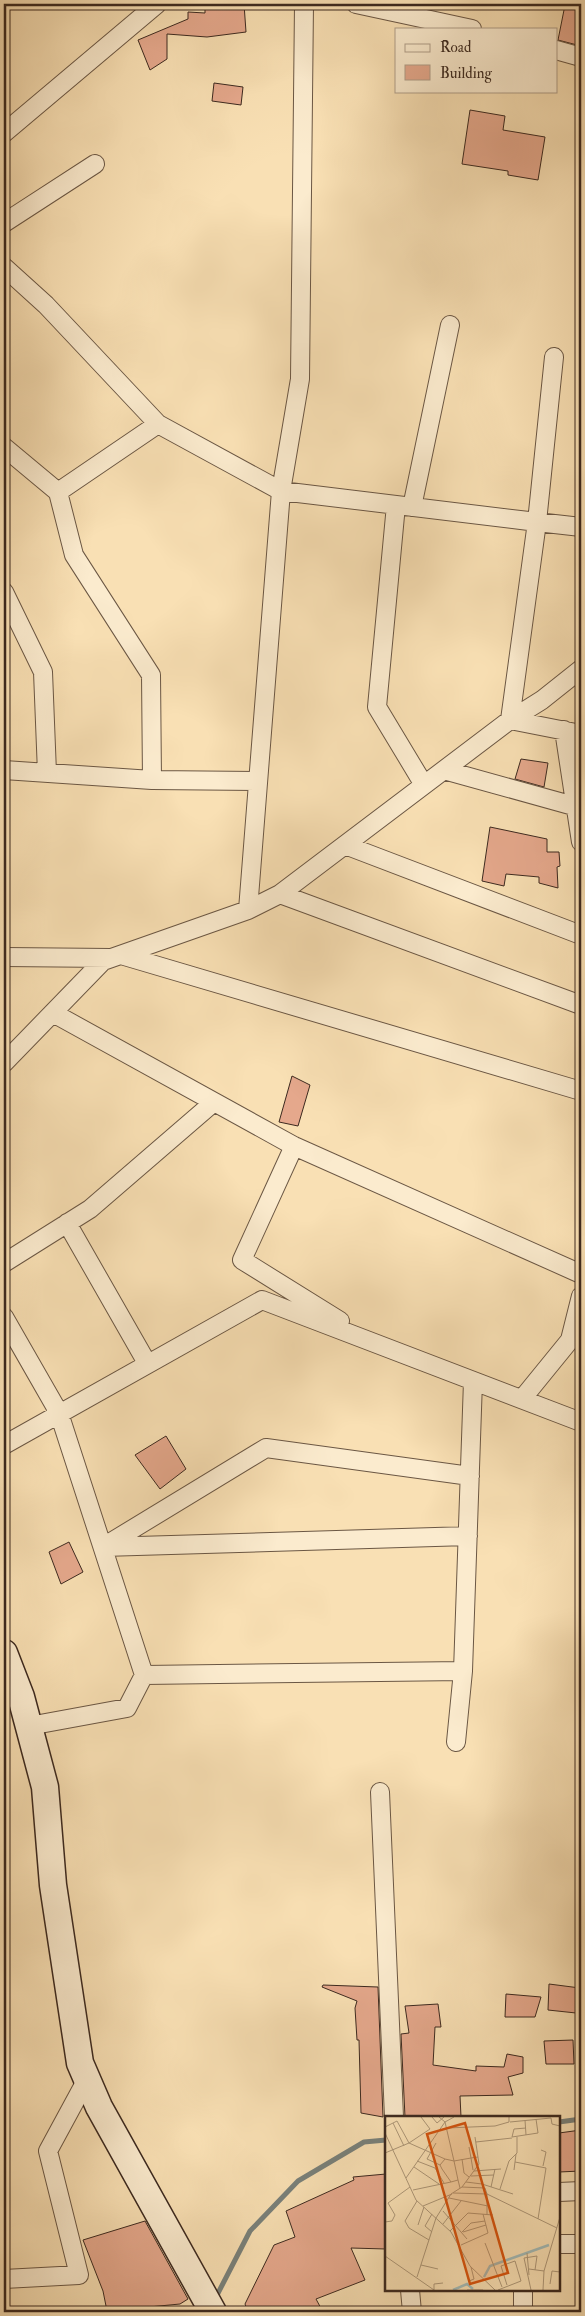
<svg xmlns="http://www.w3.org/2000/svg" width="585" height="2316" viewBox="0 0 585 2316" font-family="'IM FELL Double Pica',serif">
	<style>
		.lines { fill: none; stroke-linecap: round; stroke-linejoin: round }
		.stream { stroke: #79817b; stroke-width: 5 }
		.building { fill: #e5a88c; stroke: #3c291f }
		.street-casing { stroke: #6b5744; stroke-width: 20 }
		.secondary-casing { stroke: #3c291f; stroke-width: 29 }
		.street { stroke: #fbebce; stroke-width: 18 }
		.secondary { stroke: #fbebce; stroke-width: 26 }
		.inset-river { fill: none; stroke: #a2bbb8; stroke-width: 2.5 }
		.inset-road { fill: none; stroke: #ad9778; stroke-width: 1 }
		.view { fill: #d7540e; fill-opacity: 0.15; stroke: #d7540e; stroke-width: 2.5 }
		.inset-edge { fill: none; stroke: #3c291f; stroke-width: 2.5 }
	</style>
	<rect width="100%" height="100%" fill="#f9e0b4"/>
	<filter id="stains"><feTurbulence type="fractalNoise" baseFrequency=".004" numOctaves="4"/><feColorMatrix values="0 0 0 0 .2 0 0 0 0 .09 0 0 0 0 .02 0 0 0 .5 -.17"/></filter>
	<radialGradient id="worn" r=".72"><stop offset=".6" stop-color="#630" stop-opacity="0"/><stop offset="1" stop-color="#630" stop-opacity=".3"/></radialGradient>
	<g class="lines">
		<path class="stream" d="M 559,2122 L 581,2119
			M 215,2299 L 250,2231 L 298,2181 L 364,2142 L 386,2140"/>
	</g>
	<path class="building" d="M 227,4 L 244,4 L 246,32 L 207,37 L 167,34 L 167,59 L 150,70 L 138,40 L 188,19 L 188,12 L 205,13 L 205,9 L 227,7 Z
		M 565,5 L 581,8 L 581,46 L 558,40 Z
		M 214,83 L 243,87 L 241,105 L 212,101 Z
		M 470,110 L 505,116 L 503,130 L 545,137 L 538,180 L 508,175 L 508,171 L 462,164 Z
		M 521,759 L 548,763 L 544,787 L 515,779 Z
		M 490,827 L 547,839 L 547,852 L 559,852 L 560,866 L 557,867 L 558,888 L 539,883 L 539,877 L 506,874 L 504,886 L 482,881 Z
		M 292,1076 L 310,1085 L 298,1126 L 279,1122 Z
		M 166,1436 L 186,1469 L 160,1489 L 135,1455 Z
		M 69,1542 L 83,1572 L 61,1584 L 49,1552 Z
		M 549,1984 L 580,1988 L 576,2013 L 548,2010 Z
		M 323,1985 L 378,1987 L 383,2117 L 361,2113 L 359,2040 L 357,2040 L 355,2008 L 357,2001 L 322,1987 Z
		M 506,1994 L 541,1997 L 535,2017 L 505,2017 Z
		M 438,2004 L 441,2027 L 435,2027 L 433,2065 L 476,2071 L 476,2066 L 504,2067 L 507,2054 L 523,2057 L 523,2073 L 508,2077 L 513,2095 L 460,2096 L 461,2117 L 405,2117 L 401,2034 L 409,2033 L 405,2006 Z
		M 573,2040 L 574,2064 L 546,2064 L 544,2041 Z
		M 581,2130 L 581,2171 L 559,2172 L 559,2133 Z
		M 386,2174 L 386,2249 L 351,2248 L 365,2280 L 316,2299 L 323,2312 L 248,2312 L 245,2304 L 274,2245 L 295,2237 L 286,2211 L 354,2180 L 353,2177 Z
		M 145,2221 L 188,2299 L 180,2304 L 107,2311 L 103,2291 L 83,2240 Z"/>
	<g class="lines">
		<g class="street-casing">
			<path id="street" d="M 304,4 L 300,379 L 281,491 L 537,522 L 510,720
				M 356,4 L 472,29
				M 556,50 L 581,57
				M 4,133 L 157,4
				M 4,223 L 95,164
				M 4,267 L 46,305 L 158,424
				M 554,357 L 537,522 L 581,527
				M 4,447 L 58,492
				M 396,505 L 377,707 L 424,785
				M 412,507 L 450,325
				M 4,592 L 43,672 L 47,773
				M 510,720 L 581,734
				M 564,730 L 581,842
				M 4,770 L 152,780
				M 444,770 L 581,808
				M 345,845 L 581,935
				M 280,894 L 581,1005
				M 248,910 L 281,491 L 158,424 L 58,492 L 74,555 L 151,675 L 152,780 L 258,781
				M 121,955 L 581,1091
				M 4,957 L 111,958
				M 53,1013 L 294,1146 L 581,1274
				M 4,1063 L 103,961 L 248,910 L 280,894 L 510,720 L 542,700 L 581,669
				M 294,1146 L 242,1260 L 340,1321
				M 67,1223 L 147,1363
				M 4,1263 L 90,1209 L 214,1102
				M 4,1317 L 59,1413 L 144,1675
				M 522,1399 L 570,1340 L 581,1296
				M 4,1445 L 262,1300 L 581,1422
				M 103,1547 L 266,1448 L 470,1476
				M 103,1547 L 468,1536
				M 29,1726 L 127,1708 L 144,1675 L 463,1671 L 473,1381
				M 456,1742 L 463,1671
				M 380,1792 L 394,2117
				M 559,2192 L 581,2191
				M 559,2244 L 581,2244
				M 4,2279 L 79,2275 L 48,2151 L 87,2079
				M 410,2290 L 412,2312
				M 523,2290 L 523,2312"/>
		</g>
		<g class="secondary-casing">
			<path id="secondary" d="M 4,1653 L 21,1697 L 45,1787 L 53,1885 L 80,2063 L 99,2107 L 213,2312"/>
		</g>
		<use href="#street" class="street"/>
		<use href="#secondary" class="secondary"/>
	</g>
	<g transform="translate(385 2116)">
		<rect width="175" height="175" fill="#f9e0b4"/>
		<path class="inset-river" d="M 99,161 L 105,150 L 164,129M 68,174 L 82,168 L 88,173"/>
		<path class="inset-road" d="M 47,1 L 52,7 L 59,1M 69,1 L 60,6 L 69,45 L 86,42 L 88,54M 140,4 L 141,19M 125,6 L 166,2 L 167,8 L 175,10M 8,7 L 19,30M 0,11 L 12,5 L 24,27 L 60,43M 62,12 L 110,10 L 124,6 L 124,1M 141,12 L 129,13 L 127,21 L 153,17 L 151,3M 0,17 L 31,84 L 66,116 L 85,150 L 110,174M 91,26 L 127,22M 51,27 L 42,43 L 55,49M 84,31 L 86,42 L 93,41M 156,34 L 161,36 L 158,50M 0,37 L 24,27 L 45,13 L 36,1M 77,43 L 79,57 L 84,61M 32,45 L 50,52 L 59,67M 130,46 L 161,52 L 153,103M 29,51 L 54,68M 129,54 L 131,38M 89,55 L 116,53M 86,60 L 109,59M 21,62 L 60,6 L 54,1M 73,64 L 66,66 L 57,53 L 55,49 L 60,43 L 69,45 L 73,64 L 75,72M 81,66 L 97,68 L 128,78M 77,71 L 100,72 L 102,78 L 172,112M 106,71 L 110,53M 115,73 L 124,45 L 132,37 L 132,21M 28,74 L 66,66M 68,77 L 102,78 L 102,99M 64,82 L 103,90M 32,85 L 20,105 L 24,112 L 44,124M 38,90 L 67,78M 58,95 L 82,123M 0,106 L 7,105 L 10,99 L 3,87 L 25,71M 58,108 L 76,85M 33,109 L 39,91M 65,115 L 83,97 L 108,99M 47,116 L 40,110 L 47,98M 77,116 L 86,107 L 100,105M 78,116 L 101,109M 100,127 L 117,171M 76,129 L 103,117 L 98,98M 142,137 L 144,159M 0,140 L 49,174M 36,149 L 53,153M 144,153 L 159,155M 32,161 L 51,102 L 66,78 L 77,71 L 94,48 L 90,21M 84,165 L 89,163 L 86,151M 165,168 L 167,155 L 175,156M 49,174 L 49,168 L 58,167M 82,174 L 98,174M 113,174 L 136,165 L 130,145 L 116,150 L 122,169M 146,174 L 139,142 L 152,140 L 150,154M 158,174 L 159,155 L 175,101"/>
		<path class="view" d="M 80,7 L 123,157 L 85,168 L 42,18 Z"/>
		<rect width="175" height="175" class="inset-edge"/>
	</g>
	<rect width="585" height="2316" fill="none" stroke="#f9e0b4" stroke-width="20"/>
	<rect x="5" y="5" width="575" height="2306" fill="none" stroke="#3c291f" stroke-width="2.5"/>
	<rect x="10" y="10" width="565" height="2296" fill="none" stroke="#3c291f"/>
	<rect x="395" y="28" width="162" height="65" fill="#fbebce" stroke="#af9d88"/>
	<rect x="405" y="44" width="25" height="8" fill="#fbebce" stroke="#af9d88"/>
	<text x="440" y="52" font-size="15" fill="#3c291f">Road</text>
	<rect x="405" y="65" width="25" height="15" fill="#e5a88c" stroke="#af9d88"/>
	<text x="440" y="78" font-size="15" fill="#3c291f">Building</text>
	<rect width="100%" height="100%" filter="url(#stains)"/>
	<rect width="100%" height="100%" fill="url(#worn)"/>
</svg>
